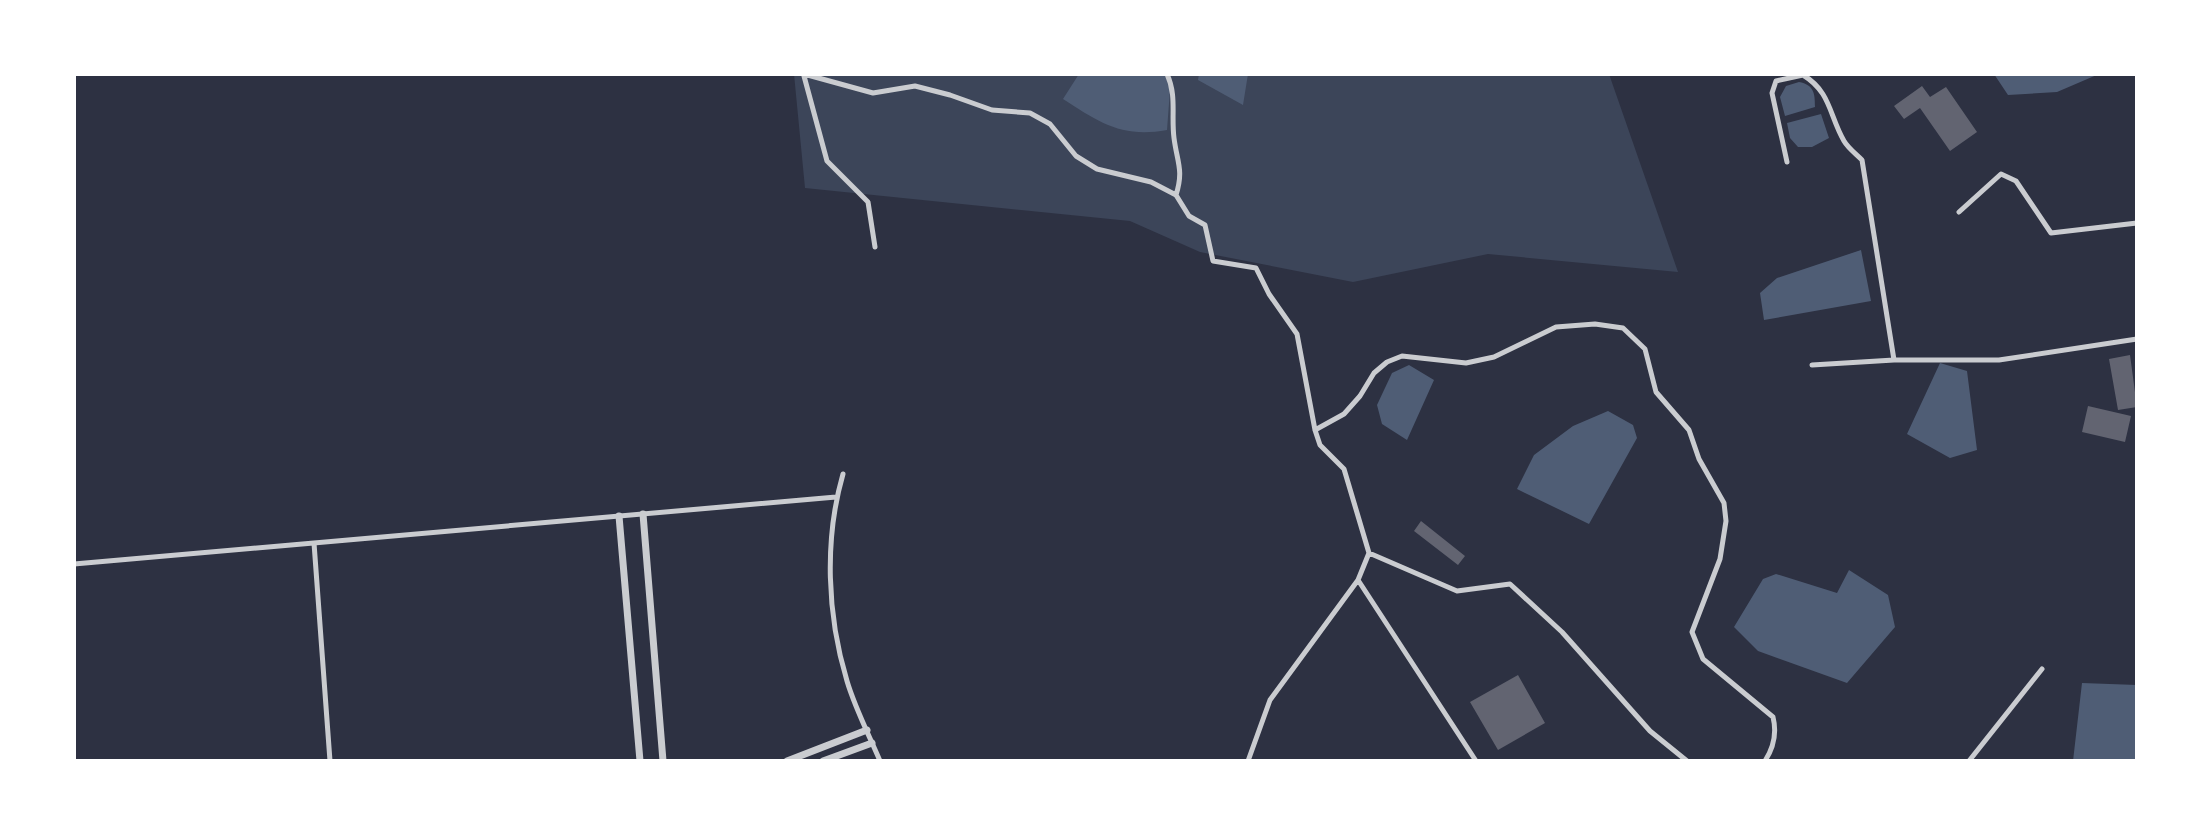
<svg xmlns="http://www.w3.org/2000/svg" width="2211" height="835" viewBox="0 0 2211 835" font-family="'Asap Condensed',sans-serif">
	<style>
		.green { fill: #3c4559 }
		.water { fill: #4f5d75 }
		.building { fill: #626471 }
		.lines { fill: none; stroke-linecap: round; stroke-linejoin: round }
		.minor { stroke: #caccd0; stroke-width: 5 }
		.tertiary { stroke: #caccd0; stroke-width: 7 }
	</style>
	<rect width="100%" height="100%" fill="#2d3142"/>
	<path class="green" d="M 794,74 L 1609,74 L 1678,272 L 1488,254 L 1353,282 L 1200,252 L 1130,221 L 805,188 Z"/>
	<path class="water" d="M 1079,74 L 1165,74 L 1170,90 L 1167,130 C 1122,138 1100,123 1063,99 Z
		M 1199,74 L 1248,74 L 1243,105 L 1198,80 Z
		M 1994,74 L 2099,74 L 2057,92 L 2008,95 Z
		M 1799,82 C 1814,85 1815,93 1815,107 L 1785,116 L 1780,97 L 1786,86 Z
		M 1821,114 L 1829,138 L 1812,147 L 1798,147 L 1790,138 L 1787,123 Z
		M 1861,250 L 1871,301 L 1764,320 L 1760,293 L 1777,278 Z
		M 1940,363 L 1967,371 L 1977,450 L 1950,458 L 1907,434 Z
		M 1409,365 L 1434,380 L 1407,440 L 1382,424 L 1377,405 L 1392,373 Z
		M 1608,411 L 1633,425 L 1637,438 L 1589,524 L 1517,489 L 1534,455 L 1573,426 Z
		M 1849,570 L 1888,595 L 1895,627 L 1847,683 L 1758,651 L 1734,627 L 1763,579 L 1776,574 L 1837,593 Z
		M 2082,683 L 2137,685 L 2137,761 L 2073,761 Z"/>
	<path class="building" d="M 1922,86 L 1930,97 L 1946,87 L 1977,132 L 1950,151 L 1920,108 L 1904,119 L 1894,106 Z
		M 2130,355 L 2137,407 L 2118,410 L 2109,359 Z
		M 2088,406 L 2131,416 L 2125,442 L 2082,432 Z
		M 1421,521 L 1465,556 L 1458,565 L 1414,531 Z
		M 1518,675 L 1545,723 L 1498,750 L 1470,702 Z"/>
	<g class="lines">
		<path class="minor" d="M 804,74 L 873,93 L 915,86 L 950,95 L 992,110 L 1030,113 L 1050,124 L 1076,156 L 1097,169 L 1151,182 L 1176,195 L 1189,216 L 1205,225 L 1213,261 L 1256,268 L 1269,294 L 1297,334 L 1315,430 L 1320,445 L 1344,469 L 1369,553
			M 1167,74 C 1177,96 1171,115 1174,138 C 1177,162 1184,170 1176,195
			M 804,76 L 827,161 L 868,202 L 875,247
			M 1787,162 L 1772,93 L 1776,81 L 1803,75 C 1831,92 1829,115 1844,141 C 1848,148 1856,154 1862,160 L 1894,360 L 1999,360 L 2137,339
			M 1959,212 L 2001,174 L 2016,181 L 2051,233 L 2137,223
			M 1812,365 L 1894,360
			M 1315,430 L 1344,414 L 1360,396 L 1374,373 L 1387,362 L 1402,356 L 1466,363 L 1494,357 L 1556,327 L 1595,324 L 1623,328 L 1645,349 L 1656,392 L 1689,430 L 1699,459 L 1724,503 L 1726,521 L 1720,559 L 1692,632 L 1703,659 L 1773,717 C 1777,733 1774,747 1765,761
			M 843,474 C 824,540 827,615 847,681 C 855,708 869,735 880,761
			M 314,543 L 330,761
			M 74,564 L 836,497
			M 1358,580 L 1476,761
			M 1248,761 L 1270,700 L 1358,580 L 1369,553 L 1457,591 L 1510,584 L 1562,632 L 1650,731 L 1687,761
			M 1969,761 L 2042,669"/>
		<path class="tertiary" d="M 643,514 L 663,761
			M 619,516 L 640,761
			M 787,761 L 867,730
			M 823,761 L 872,743"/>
	</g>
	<rect width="2211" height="835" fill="none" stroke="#ffffff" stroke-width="152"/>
</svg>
